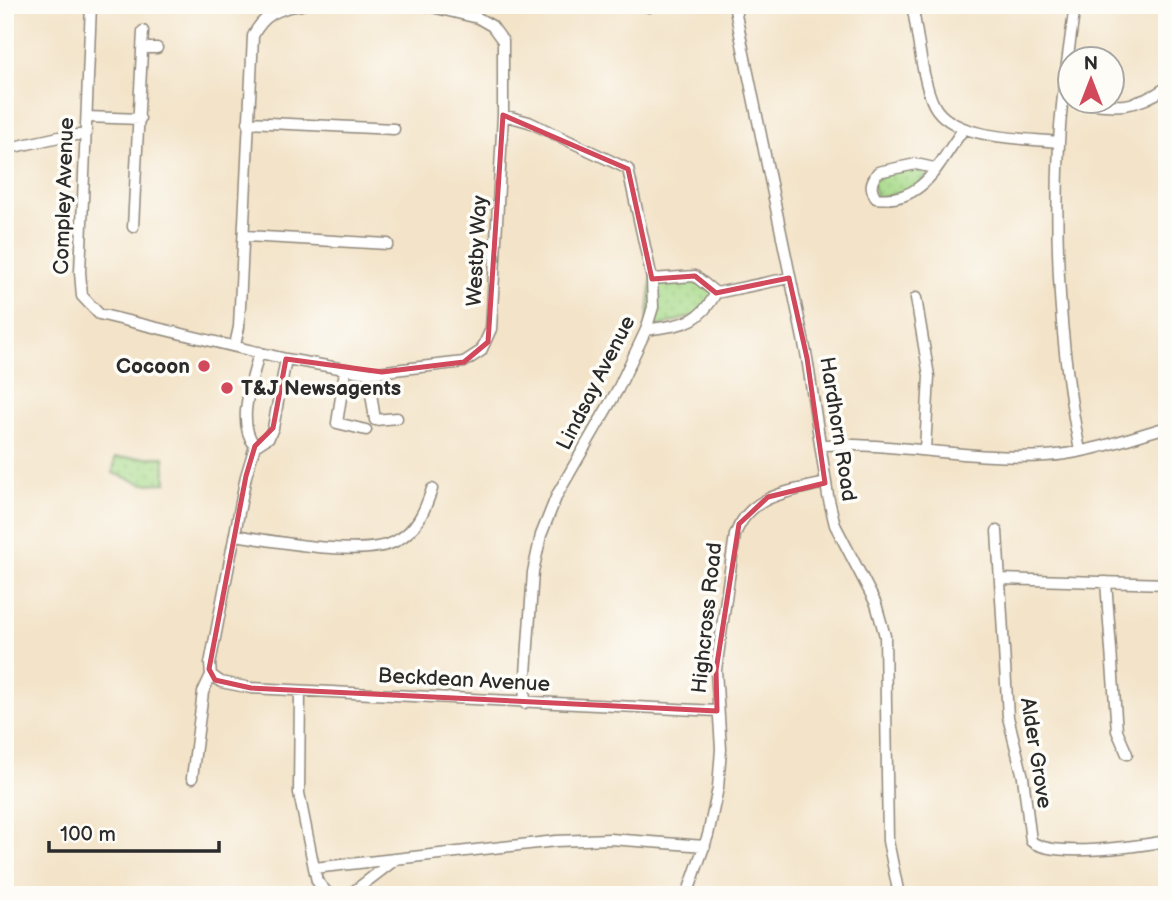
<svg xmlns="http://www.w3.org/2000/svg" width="1172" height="900" viewBox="0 0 1172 900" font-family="'Balsamiq Sans',sans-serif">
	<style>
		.grass { fill: url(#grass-dots); stroke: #68825a; stroke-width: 2 }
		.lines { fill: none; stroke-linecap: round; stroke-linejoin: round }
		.minor-casing { stroke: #8f877a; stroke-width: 13 }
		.minor { stroke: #fff; stroke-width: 10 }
		.marked { fill: none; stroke: #d1495b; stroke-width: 5; stroke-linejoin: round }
		.poi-dot { fill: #d1495b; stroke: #fdfcf7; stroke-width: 2.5 }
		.labels { text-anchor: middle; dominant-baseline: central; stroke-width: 7; stroke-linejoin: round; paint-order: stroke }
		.street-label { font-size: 21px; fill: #2b2b2b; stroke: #fdfcf7 }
		.poi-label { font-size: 21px; font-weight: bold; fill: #2b2b2b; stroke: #fdfcf7; text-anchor: end }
	</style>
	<defs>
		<pattern id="grass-dots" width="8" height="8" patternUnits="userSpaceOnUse" patternTransform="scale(1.75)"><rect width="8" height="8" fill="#a6d988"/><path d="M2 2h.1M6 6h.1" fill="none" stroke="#8fba76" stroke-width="1.8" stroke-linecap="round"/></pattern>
	</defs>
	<rect width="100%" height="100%" fill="#fdfcf7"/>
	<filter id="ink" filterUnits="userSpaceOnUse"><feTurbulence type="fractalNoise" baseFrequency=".0143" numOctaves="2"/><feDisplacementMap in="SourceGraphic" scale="14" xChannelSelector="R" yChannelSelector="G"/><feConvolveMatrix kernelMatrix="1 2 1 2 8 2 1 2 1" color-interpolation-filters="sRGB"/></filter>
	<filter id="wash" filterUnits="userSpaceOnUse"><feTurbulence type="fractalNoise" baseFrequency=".00686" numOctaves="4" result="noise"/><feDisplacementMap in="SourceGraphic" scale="28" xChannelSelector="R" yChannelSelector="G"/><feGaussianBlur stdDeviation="1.57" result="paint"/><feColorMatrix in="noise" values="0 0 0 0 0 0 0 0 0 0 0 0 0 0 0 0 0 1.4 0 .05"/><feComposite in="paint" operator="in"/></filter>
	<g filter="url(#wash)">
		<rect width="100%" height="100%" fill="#f3e3c8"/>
		<path class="grass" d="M 897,167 L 934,168 L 914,191 L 876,198 L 872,181 Z
			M 687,276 L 716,293 L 703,313 L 646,330 L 652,279 Z
			M 164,457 L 166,483 L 143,484 L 113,473 L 115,458 Z"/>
	</g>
	<g filter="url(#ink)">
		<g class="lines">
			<g class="minor-casing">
				<path id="minor" d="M 91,5 L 80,272 L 82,296 L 99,314 L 286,359 L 368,373 L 464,362 L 481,351 L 491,329 L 503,115 L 503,41 L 492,26 L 478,18 L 424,5
					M 734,5 L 807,358 L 828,496 L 835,525 L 876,604 L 885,636 L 888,841 L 899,895
					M 912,5 C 918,33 922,82 934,105 C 952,140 1024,138 1059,142
					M 1075,5 C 1069,51 1061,97 1059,143 C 1054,247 1060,349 1080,451
					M 649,7 L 649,5
					M 143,48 L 157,48
					M 1078,102 C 1116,107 1134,110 1167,87
					M 503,115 L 529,122 L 628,169 L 652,279 L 653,307 L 646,330 L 618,389 L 557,495 L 541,535 L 533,572 L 524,703
					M 87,117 L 140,119
					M 248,122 L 394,129
					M 5,149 L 68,135 L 86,135
					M 934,168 L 916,164 L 878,172 C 871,182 869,187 876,198 C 924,204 938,163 963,130
					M 133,227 L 143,31
					M 244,236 L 388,244
					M 652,279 L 695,276 L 716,293
					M 916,298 L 929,376 L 925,450
					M 646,330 C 681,324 698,326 716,293 L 789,278
					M 235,345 L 239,327 L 253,36 C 263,15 279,8 301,5
					M 345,371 L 337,423 L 366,430
					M 368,373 L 375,420 L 397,418
					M 820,445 C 896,442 971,461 1046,456 C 1087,454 1128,438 1167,427
					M 255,446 C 235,421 253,381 259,352
					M 997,531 L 1008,717 L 1023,777 L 1031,841 C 1052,859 1138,846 1167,841
					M 236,535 C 273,541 364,559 396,541 C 417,530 425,510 432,489
					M 1000,579 L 1167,584
					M 1106,582 L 1117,731 L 1127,754
					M 211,675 L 221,682 L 251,688 L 717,711
					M 211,675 L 210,664 L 246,476 L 255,446 L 269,437 L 273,428 L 286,359
					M 300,691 L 299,793 L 314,868 L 556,841 L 610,839 L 705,846
					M 192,778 L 203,692 L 211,675
					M 314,868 L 317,881 L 329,895
					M 349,895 L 396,859
					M 687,895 L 708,835 L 718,788 L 721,749 L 716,670 L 735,535 C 749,495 788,492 825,483"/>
			</g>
			<use href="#minor" class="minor"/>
		</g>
	</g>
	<path class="marked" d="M 503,115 L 628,169 L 652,279 L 695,276 L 716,293 L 789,278 L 807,358 L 825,483 L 768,497 L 739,524 L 716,670 L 717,711 L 251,688 L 215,680 L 209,669 L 246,476 L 255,446 L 273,428 L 286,359 L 382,372 L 464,362 L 488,342 Z"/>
	<g class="poi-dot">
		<circle cx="204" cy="366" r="7"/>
		<circle cx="227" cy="388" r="7"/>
	</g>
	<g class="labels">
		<g class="street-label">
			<text transform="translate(64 196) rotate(-88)">Compley Avenue</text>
			<text transform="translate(477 251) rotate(-87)">Westby Way</text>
			<text transform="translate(596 383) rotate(-63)">Lindsay Avenue</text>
			<text transform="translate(838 429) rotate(81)">Hardhorn Road</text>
			<text transform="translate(707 618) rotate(-84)">Highcross Road</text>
			<text transform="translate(464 680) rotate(3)">Beckdean Avenue</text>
			<text transform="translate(1036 753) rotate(81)">Alder Grove</text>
		</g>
		<g class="poi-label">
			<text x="190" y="366">Cocoon</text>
			<text x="241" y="388" text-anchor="start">T&amp;J Newsagents</text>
		</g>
	</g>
	<rect width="1172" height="900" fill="none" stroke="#fdfcf7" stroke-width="28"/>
	<g transform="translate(1091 80)"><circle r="33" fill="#fdfcf7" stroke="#a9a8a5" stroke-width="2"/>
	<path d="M0-5L12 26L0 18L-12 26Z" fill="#d1495b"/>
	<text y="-10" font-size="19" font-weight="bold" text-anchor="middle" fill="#2b2b2b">N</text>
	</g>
	<path d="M49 841v10h170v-10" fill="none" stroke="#2b2b2b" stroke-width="3.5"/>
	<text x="60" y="841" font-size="21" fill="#2b2b2b" stroke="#fdfcf7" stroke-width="5" paint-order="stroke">100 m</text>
</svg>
